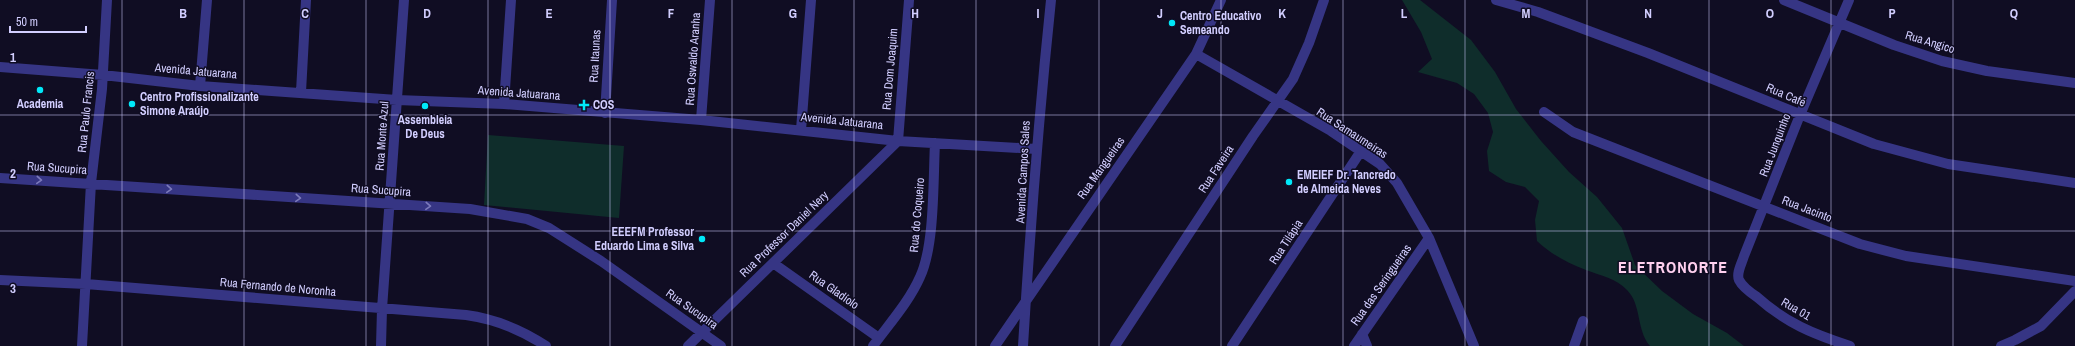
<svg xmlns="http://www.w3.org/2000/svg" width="2075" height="346" viewBox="0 0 2075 346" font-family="'Archivo Narrow',sans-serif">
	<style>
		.green { fill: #0f2d2b }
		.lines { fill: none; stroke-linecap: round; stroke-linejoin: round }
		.minor { stroke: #363584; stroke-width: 10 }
		.oneway { stroke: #7c7abb }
		.grid { fill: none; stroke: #d2ceff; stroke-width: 1; stroke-opacity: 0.55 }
		.poi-dot { fill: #00e8f9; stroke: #100d23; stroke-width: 1.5 }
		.labels { text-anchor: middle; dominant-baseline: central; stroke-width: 3; stroke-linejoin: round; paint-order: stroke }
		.poi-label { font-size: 12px; font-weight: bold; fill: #d2ceff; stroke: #100d23; text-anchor: start }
		.street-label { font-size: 12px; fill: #d2ceff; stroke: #100d23 }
		.district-label { font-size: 16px; font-weight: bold; letter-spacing: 1px; fill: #ffd0ef; stroke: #100d23 }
		.grid-label { font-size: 13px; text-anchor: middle; font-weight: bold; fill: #d2ceff; stroke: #100d23; stroke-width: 3; stroke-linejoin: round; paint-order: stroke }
	</style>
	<rect width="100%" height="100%" fill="#100d23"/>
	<path class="green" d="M 1402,0 L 1420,0 L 1471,40 L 1495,72 L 1516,109 L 1541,141 L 1569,172 L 1597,197 L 1622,228 L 1635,265 L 1662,291 L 1693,314 L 1727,333 L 1744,346 L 1650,346 C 1636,330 1642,305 1627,290 C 1616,278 1601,276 1586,270 C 1567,263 1551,254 1537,241 L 1535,220 L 1539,201 L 1525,187 L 1506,182 L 1489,171 L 1487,151 L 1493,132 L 1488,113 L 1474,94 L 1457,83 L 1418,72 L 1432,59 L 1421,32 Z
		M 488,135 L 624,146 L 619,218 L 484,205 Z"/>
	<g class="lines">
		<path class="minor" d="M 1496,0 L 1538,12 L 1648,53 L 1874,144 L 1948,164 L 2075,183
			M 1784,0 L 1894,45 L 1942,61 L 1987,71 L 2075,83
			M 1849,0 L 1800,115 L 1744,256 C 1742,263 1736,273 1739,280 C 1742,286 1751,293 1757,297 C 1786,323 1813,334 1850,346
			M 1196,54 L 1331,131 L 1380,164 L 1397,183 L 1429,238 L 1474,346
			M 0,67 L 103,75 L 200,86 L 397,100 L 504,104 L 701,120 L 898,141 L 1036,149
			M 200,86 L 207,0
			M 301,92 L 306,0
			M 504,104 L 511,0
			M 1544,112 L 1573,132 L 1860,244 L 1906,256 L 2075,281
			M 605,113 L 612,0
			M 701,120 L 710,0
			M 801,130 L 811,0
			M 0,178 L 470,209 L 527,219 L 549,228 L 601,261 L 721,346
			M 773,263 L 879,338
			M 0,280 L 86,284 L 466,315 C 495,319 522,330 546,346
			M 1362,334 L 1367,346
			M 82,346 L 91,183 L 102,89 L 107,0
			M 381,346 L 382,309 L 404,0
			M 688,346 L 898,141 L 909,0
			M 873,346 C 889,324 909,302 920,277 C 935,245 933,180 935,143
			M 995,346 L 1196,54 L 1221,0
			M 1023,346 C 1030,230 1039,115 1051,0
			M 1115,346 L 1253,136 L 1293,79 L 1309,43 L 1324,0
			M 1232,346 L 1361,151
			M 1354,346 L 1429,238
			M 1574,346 L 1583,321
			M 2001,346 L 2015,340 L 2041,326 L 2075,291"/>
	</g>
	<defs><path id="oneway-chevron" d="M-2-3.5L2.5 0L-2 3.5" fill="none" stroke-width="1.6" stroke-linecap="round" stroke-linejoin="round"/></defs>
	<g class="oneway">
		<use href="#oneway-chevron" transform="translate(39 180) rotate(4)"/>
		<use href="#oneway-chevron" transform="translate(169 189) rotate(4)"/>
		<use href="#oneway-chevron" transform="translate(298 198) rotate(4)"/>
		<use href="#oneway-chevron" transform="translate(428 206) rotate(3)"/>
	</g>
	<path class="grid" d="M 122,0 L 122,346M 244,0 L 244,346M 366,0 L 366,346M 488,0 L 488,346M 610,0 L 610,346M 732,0 L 732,346M 854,0 L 854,346M 976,0 L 976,346M 1099,0 L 1099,346M 1221,0 L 1221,346M 1343,0 L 1343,346M 1465,0 L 1465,346M 1587,0 L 1587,346M 1709,0 L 1709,346M 1831,0 L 1831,346M 1953,0 L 1953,346M 0,115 L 2075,115M 0,231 L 2075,231"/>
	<g class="poi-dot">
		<circle cx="1172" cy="23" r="4"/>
		<circle cx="40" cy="90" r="4"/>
		<circle cx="132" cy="104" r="4"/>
		<path d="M582 99h4v4h4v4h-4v4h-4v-4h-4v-4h4z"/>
		<circle cx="425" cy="106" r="4"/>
		<circle cx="1289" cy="182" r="4"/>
		<circle cx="702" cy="239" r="4"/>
	</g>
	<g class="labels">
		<g class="poi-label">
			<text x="1180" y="16">Centro Educativo<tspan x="1180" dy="14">Semeando</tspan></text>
			<text x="140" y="97">Centro Profissionalizante<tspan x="140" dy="14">Simone Araújo</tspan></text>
			<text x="40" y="104" text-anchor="middle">Academia</text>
			<text x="593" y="105">COS</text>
			<text x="425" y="120" text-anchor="middle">Assembleia<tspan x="425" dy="14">De Deus</tspan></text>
			<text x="1297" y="175">EMEIEF Dr. Tancredo<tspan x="1297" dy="14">de Almeida Neves</tspan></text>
			<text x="694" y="232" text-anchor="end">EEEFM Professor<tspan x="694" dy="14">Eduardo Lima e Silva</tspan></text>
		</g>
		<g class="street-label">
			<text transform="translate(1930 42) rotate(17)">Rua Angico</text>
			<text transform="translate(595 56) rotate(-87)">Rua Itaunas</text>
			<text transform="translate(693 59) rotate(-86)">Rua Oswaldo Aranha</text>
			<text transform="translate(890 69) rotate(-85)">Rua Dom Joaquim</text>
			<text transform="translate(196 71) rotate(5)">Avenida Jatuarana</text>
			<text transform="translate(519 93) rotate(4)">Avenida Jatuarana</text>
			<text transform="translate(1786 95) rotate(23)">Rua Café</text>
			<text transform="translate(86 112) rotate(-84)">Rua Paulo Francis</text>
			<text transform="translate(842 121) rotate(6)">Avenida Jatuarana</text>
			<text transform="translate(1352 133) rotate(33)">Rua Samaumeiras</text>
			<text transform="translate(382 136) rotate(-86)">Rua Monte Azul</text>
			<text transform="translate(1775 145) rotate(-69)">Rua Junquinho</text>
			<text transform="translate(57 168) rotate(4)">Rua Sucupira</text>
			<text transform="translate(1101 168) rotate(-55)">Rua Mangueiras</text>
			<text transform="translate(1216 169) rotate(-57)">Rua Faveira</text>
			<text transform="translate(1023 172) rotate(-87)">Avenida Campos Sales</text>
			<text transform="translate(381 190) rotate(4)">Rua Sucupira</text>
			<text transform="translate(1807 209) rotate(21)">Rua Jacinto</text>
			<text transform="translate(917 215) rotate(-85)">Rua do Coqueiro</text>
			<text transform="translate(784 234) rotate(-44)">Rua Professor Daniel Nery</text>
			<text transform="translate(1286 242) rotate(-57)">Rua Tilápia</text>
			<text transform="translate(1381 285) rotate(-55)">Rua das Seringueiras</text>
			<text transform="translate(278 287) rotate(5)">Rua Fernando de Noronha</text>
			<text transform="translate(834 290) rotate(35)">Rua Gladíolo</text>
			<text transform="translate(692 309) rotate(35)">Rua Sucupira</text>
			<text transform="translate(1796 309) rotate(30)">Rua 01</text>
		</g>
		<g class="district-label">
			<text x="1673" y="267">ELETRONORTE</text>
		</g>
	</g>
	<g class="grid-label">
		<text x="183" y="18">B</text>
		<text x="305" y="18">C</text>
		<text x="427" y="18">D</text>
		<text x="549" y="18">E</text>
		<text x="671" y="18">F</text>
		<text x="793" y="18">G</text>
		<text x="915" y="18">H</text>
		<text x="1038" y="18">I</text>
		<text x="1160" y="18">J</text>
		<text x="1282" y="18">K</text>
		<text x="1404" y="18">L</text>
		<text x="1526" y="18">M</text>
		<text x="1648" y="18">N</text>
		<text x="1770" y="18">O</text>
		<text x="1892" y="18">P</text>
		<text x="2014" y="18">Q</text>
		<text x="13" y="62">1</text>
		<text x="13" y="178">2</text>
		<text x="13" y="293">3</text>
	</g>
	<path d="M10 26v6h76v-6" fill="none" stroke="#d2ceff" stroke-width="2"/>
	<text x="16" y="26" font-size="12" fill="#d2ceff" stroke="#100d23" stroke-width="3" paint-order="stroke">50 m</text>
</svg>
